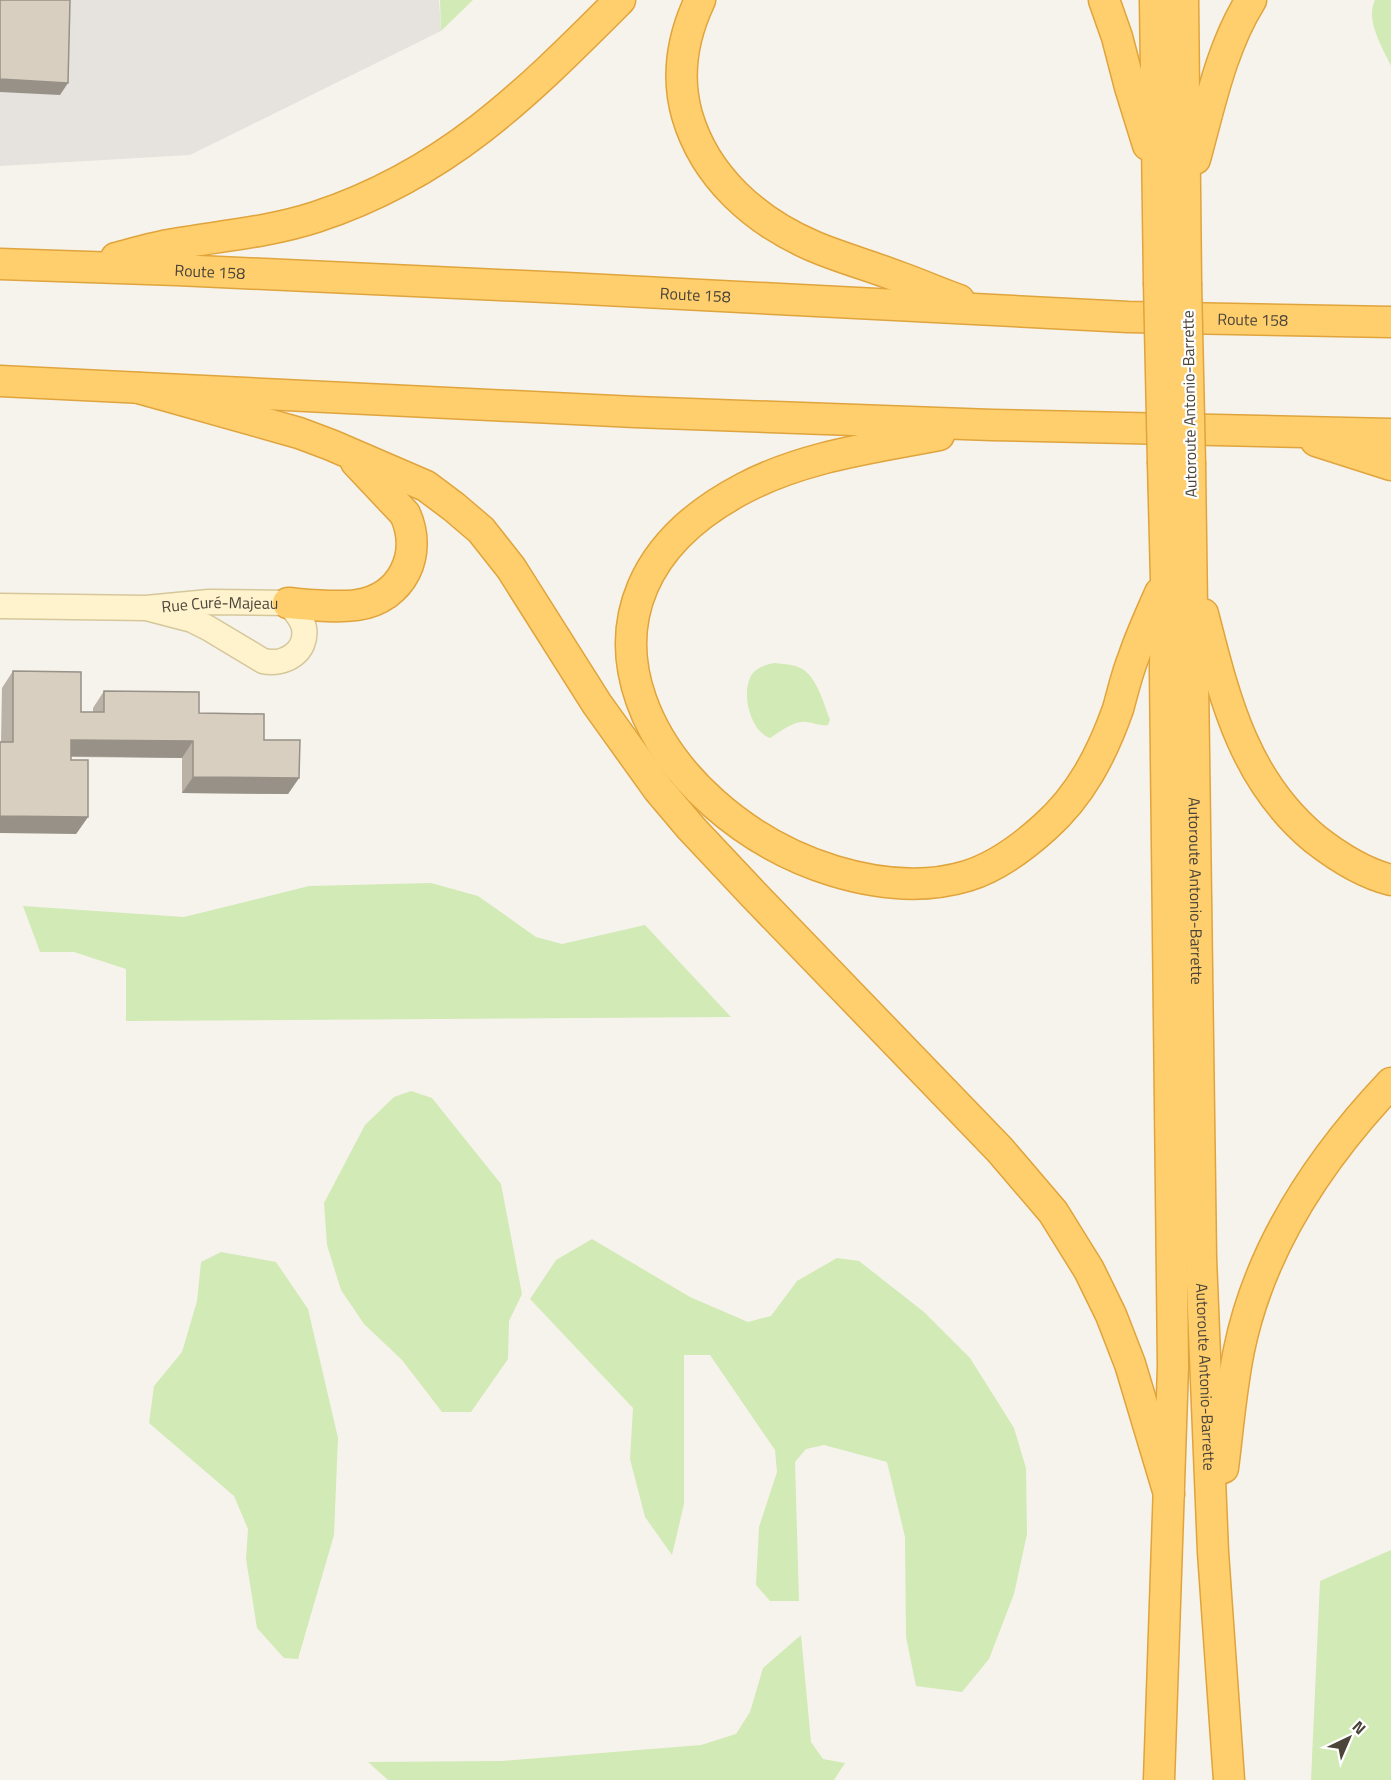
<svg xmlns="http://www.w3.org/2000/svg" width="1391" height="1780" viewBox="0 0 1391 1780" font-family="'Titillium Web',sans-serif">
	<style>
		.industrial { fill: #e6e2dd }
		.green { fill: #d2eab5 }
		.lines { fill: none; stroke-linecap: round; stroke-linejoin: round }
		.secondary-casing { stroke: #d6c79b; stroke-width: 27 }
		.highway-casing { stroke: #e0a43c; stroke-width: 33 }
		.secondary { stroke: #fff3cd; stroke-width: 24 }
		.highway { stroke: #ffcf6e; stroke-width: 30 }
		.highway-bridge-casing { stroke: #e0a43c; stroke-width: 33; stroke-linecap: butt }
		.highway-bridge { stroke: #ffcf6e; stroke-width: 30 }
		.wall { fill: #bab2a6 }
		.shaded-wall { fill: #979187 }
		.building { fill: #d8cfc1; stroke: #979187; stroke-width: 1.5 }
		.labels { text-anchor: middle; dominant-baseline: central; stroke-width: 4.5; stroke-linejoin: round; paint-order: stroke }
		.street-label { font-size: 16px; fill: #4b4439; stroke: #fff }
	</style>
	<rect width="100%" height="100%" fill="#f6f3ec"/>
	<path class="industrial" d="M 0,0 L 439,0 L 441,31 L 190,155 L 0,166 Z"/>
	<path class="green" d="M 440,0 L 473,0 L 441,31 Z
		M 1375,0 L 1391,0 L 1391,66 C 1382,46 1365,21 1375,0 Z
		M 774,663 C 782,664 791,664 798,667 C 816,673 824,704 830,720 L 828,725 C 820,726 815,723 807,722 C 794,720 780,732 770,738 C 749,731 740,689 753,673 C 759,666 766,665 774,663 Z
		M 431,883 L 478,896 L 536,937 L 562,944 L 645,925 L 731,1017 L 126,1021 L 126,969 L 74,952 L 40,952 L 23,906 L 184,917 L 309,886 Z
		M 411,1091 L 432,1098 L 501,1184 L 522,1294 L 509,1321 L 508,1359 L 471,1412 L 442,1412 L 402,1360 L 364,1324 L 341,1290 L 327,1245 L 324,1203 L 365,1125 L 394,1097 Z
		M 592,1239 L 690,1297 L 748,1322 L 771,1316 L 797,1281 L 837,1258 L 859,1261 L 924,1312 L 970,1358 L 1014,1428 L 1026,1468 L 1027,1534 L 1014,1594 L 989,1659 L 962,1692 L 916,1686 L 906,1637 L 905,1537 L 887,1462 L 824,1445 L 806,1449 L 795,1462 L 799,1601 L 770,1601 L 756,1585 L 759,1527 L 777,1472 L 775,1450 L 710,1355 L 684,1355 L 684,1504 L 672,1555 L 645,1517 L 630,1459 L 633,1408 L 530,1299 L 556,1260 Z
		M 221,1252 L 276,1262 L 308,1309 L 338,1438 L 334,1535 L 298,1659 L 284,1658 L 257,1628 L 246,1559 L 248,1529 L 234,1496 L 149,1423 L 154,1386 L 182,1352 L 197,1301 L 201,1262 Z
		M 1391,1550 L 1391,1780 L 1311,1780 L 1320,1581 Z
		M 801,1635 L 811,1742 L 823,1759 L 845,1763 L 834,1780 L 388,1780 L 368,1762 L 502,1761 L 701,1745 L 736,1734 L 750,1712 L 763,1668 Z"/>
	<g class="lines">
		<g class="secondary-casing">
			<g id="secondary">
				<path id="s1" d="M 0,606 L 146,608 L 209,602 L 288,603 C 294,610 302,618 304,628 C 308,652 284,666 263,661 L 208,628 L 192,620 L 146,608"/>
			</g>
		</g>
		<g class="highway-casing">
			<g id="highway">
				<path d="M 700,0 C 683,36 676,76 687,115 C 705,177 755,221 813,246 C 841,258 871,266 899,277 C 919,284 939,293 959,300"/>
				<path d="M 1104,0 L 1117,37 L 1130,87 L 1148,145"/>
				<path d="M 1155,0 L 1159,282"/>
				<path d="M 1183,0 L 1186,283"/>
				<path d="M 1195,159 C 1210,105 1221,48 1251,0"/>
				<path d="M 116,258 C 135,253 154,247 174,244 C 221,236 270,232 316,217 C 447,174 526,94 620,0"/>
				<path id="s2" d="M 0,264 L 177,270 L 566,288 L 1128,317 L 1391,322"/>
				<path d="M 0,381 L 635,412 L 992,425 L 1391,434"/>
				<path d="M 139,388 L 299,433 L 331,445 L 426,486 L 454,507 L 481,530 L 511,568 L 597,704 L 658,789 L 691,828 L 753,894 L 1000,1150 L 1053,1212 L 1089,1270 L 1111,1315 L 1130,1364 L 1169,1494"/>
				<path d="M 939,435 C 873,448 805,456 744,488 C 531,599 653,815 834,871 C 877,884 924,889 967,876 C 996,867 1023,847 1045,827 C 1081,795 1102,754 1118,709 C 1123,691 1127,673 1134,656 C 1141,635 1151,614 1160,593"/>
				<path d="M 1316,441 L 1391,465"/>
				<path id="s3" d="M 1190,465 L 1201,1258 L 1213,1552 L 1229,1780"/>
				<path d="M 288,603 C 311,605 335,608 357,605 C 403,598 423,554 405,514 L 356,462"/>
				<path d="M 1203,614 C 1225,700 1244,780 1315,839 C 1338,857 1363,873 1391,880"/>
				<path d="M 1223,1468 C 1228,1429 1231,1389 1239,1350 C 1260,1247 1320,1158 1391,1083"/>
				<path d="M 1159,1780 L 1173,1366 L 1165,671 L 1166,579 L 1163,464"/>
			</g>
		</g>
		<use href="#secondary" class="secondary"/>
		<use href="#highway" class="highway"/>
		<g class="highway-bridge-casing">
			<path id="highway-bridge" d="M 1159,282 L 1163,464
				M 1186,283 L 1190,465"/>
		</g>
		<use href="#highway-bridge" class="highway-bridge"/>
	</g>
	<path class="wall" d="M 13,671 L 81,712 L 93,712 L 93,708 L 104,691 L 199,713 L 264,740 L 299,778 L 288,794 L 182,793 L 182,758 L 71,757 L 71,760 L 88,817 L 76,834 L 1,742 L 2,688 Z"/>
	<path class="shaded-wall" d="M 0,79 L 68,83 L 60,95 L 0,92 Z
		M 71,740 L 193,741 L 182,758 L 60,756 Z
		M 193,777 L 299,778 L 288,794 L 182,793 Z
		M 0,816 L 88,817 L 76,834 L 0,833 Z"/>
	<path class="building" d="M 0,0 L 70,0 L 68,83 L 0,79 Z
		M 13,671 L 81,672 L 81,712 L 104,712 L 104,691 L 199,692 L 199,713 L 264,714 L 264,740 L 300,740 L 299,778 L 193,777 L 193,741 L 71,740 L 71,760 L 88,760 L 88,817 L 0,816 L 0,742 L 13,742 Z"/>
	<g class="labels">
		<g class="street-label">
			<text stroke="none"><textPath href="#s2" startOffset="210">Route 158</textPath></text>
			<text stroke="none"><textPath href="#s2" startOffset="696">Route 158</textPath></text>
			<text stroke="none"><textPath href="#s2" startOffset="1254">Route 158</textPath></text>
			<text transform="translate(1189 404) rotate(-91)">Autoroute Antonio-Barrette</text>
			<text stroke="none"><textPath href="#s1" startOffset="220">Rue Curé-Majeau</textPath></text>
			<text stroke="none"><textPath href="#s3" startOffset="426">Autoroute Antonio-Barrette</textPath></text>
			<text stroke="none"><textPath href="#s3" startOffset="912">Autoroute Antonio-Barrette</textPath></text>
		</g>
	</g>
	<g transform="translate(1349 1738) rotate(44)" stroke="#ffffff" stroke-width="4.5" paint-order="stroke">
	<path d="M0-4.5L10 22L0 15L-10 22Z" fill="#4b4439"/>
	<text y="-9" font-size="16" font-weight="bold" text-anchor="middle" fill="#4b4439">N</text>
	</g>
</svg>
